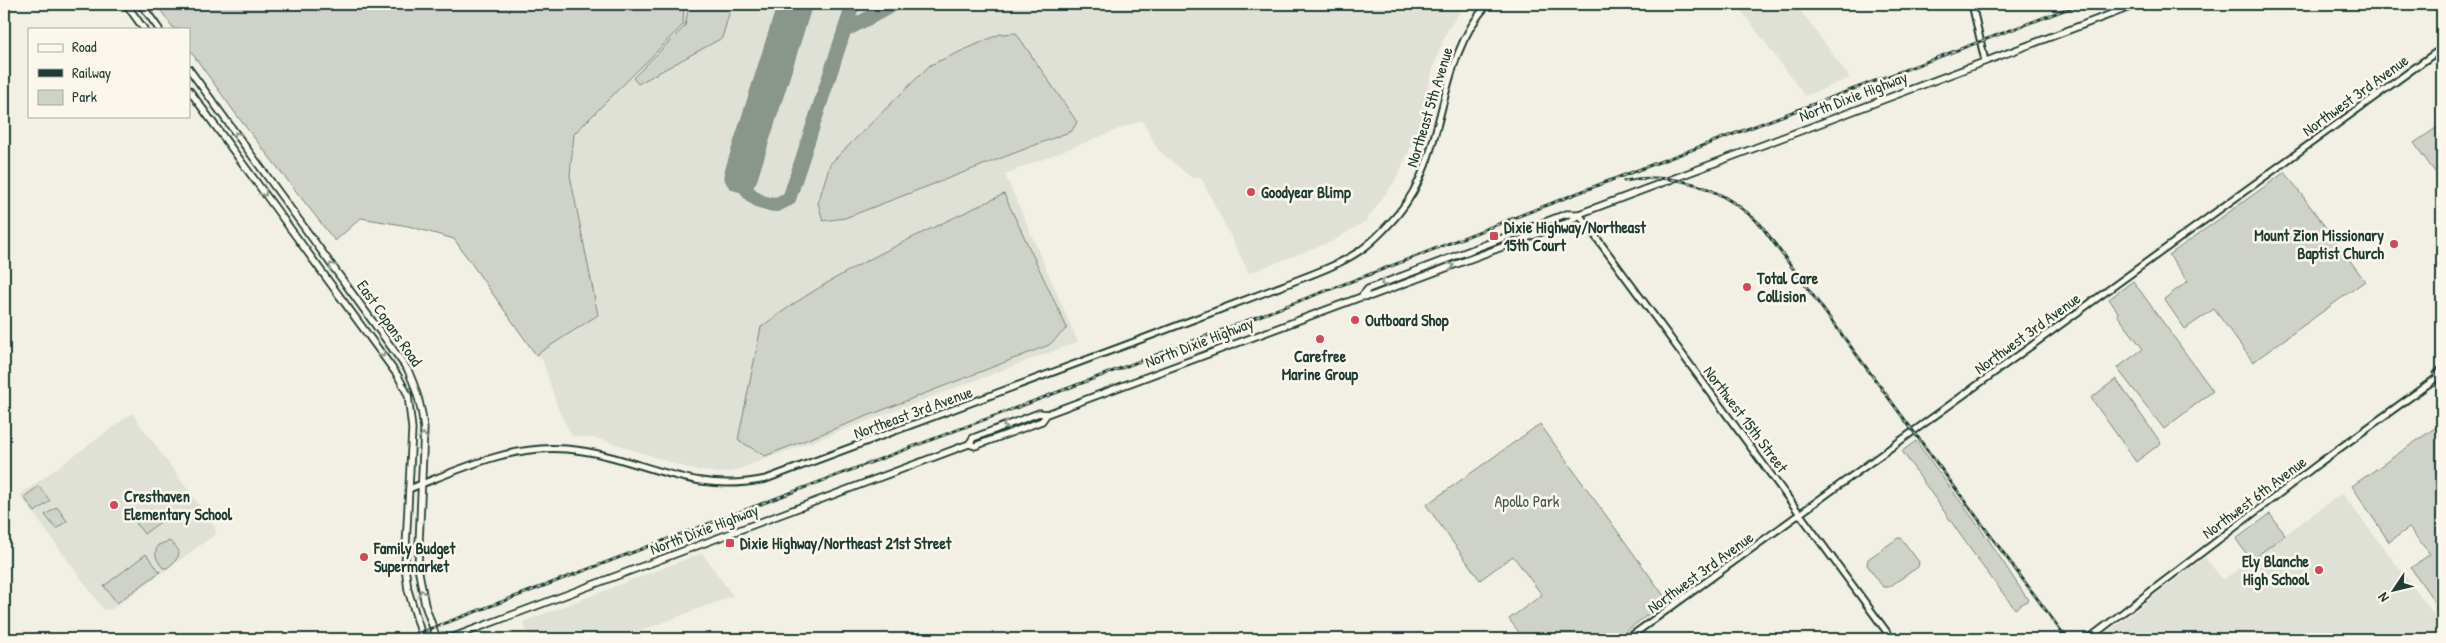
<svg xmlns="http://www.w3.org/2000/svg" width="2446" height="643" viewBox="0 0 2446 643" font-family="'Patrick Hand',sans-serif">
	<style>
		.built { fill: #e0e1d6 }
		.green { fill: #cfd2c8; stroke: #77887e }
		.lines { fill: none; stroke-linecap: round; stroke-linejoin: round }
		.taxiway { stroke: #88968c; stroke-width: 14 }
		.runway { stroke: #88968c; stroke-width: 34 }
		.tertiary-casing { stroke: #1f3d34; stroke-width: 9 }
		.secondary-casing { stroke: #1f3d34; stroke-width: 9 }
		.tertiary { stroke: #fbf7ec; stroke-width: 5 }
		.secondary { stroke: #fbf7ec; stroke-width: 5.5 }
		.rail-casing { stroke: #1f3d34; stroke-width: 3 }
		.rail { stroke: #fbf7ec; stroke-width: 1; stroke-dasharray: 4; stroke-linecap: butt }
		.oneway { stroke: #8d9a90 }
		.poi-dot { fill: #d1495b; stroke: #fbf7ec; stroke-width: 2 }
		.labels { text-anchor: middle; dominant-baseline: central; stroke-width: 5; stroke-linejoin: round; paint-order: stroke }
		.street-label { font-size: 16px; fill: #1f3d34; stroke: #fbf7ec }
		.poi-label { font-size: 16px; font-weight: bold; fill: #1f3d34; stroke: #fbf7ec; text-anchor: start }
		.park-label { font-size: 16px; fill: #425b52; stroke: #fbf7ec }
	</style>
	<rect width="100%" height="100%" fill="#f2f0e5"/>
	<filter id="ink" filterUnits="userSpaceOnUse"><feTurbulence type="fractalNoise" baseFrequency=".02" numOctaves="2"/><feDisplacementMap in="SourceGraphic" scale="10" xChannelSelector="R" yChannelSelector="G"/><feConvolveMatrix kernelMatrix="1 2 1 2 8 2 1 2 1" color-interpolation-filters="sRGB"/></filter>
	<g filter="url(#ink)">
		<path class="built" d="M 684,4 L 1465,4 L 1446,33 L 1436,59 L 1426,94 L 1429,105 L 1417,134 L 1395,181 L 1366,221 L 1333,241 L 1249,273 L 1201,178 L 1192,178 L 1158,150 L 1142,120 L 1005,174 L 1078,342 L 734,471 L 720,473 L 690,469 L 600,439 L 572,436 L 558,409 L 542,359 L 536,355 L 598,315 L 570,175 L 574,134 L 682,25 Z
			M 1739,4 L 1796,4 L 1850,78 L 1805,96 L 1737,5 Z
			M 132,413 L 215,527 L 216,534 L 110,610 L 104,610 L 20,495 Z
			M 2342,493 L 2442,625 L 2442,639 L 2098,639 L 2205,557 L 2223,580 Z
			M 702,553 L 733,596 L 619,639 L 530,639 L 523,622 Z"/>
		<path class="green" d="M 156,4 L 684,4 L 683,25 L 574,134 L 570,175 L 598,315 L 536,355 L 454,239 L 408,226 L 361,218 L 335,241 L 238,117 L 189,49 L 189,29 L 174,29 Z
			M 689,4 L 732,4 L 722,38 L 638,84 L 633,78 L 685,26 Z
			M 1016,33 L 1077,122 L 1072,131 L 845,218 L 823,221 L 818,203 L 830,164 L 930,65 L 1000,34 Z
			M 2436,128 L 2442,137 L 2442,182 L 2414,143 Z
			M 2285,172 L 2365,281 L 2253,362 L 2214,309 L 2185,329 L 2164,299 L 2188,281 L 2169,255 Z
			M 1004,194 L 1067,328 L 1049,345 L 765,456 L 738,440 L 761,327 C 835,271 920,234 1004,194 Z
			M 2133,281 L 2213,391 L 2164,429 L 2117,368 L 2143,349 L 2117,315 L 2118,312 L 2109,299 Z
			M 2116,379 L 2161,443 L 2136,462 L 2091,398 Z
			M 2442,423 L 2442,605 L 2439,608 L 2411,568 L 2430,554 L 2409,528 L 2389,542 L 2352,486 Z
			M 1540,424 L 1667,600 L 1616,639 L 1524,639 L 1509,619 L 1542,595 L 1513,556 L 1480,580 L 1426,505 Z
			M 1916,441 L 1988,539 L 2028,600 L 2015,609 L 1980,563 L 1902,451 Z
			M 39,486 L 50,501 L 35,512 L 24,497 Z
			M 57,507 L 67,521 L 56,529 L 45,515 Z
			M 154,509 L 163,520 L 144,534 L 136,523 Z
			M 2270,514 L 2285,535 L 2251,560 L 2236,539 Z
			M 1898,538 L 1901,538 L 1919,562 L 1918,567 L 1889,587 L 1883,587 L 1867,565 L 1868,559 Z
			M 169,541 C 185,551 179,559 167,568 L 163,568 C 157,560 153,555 158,545 Z
			M 146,554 L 160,572 L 117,603 L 104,586 Z"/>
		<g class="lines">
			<path class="taxiway" d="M 844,31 L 895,4
				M 741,175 C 745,194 757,204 777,205 L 789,199 L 853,4"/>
			<path class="runway" d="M 741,175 L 795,4"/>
			<g class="tertiary-casing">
				<path id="tertiary" d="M 1972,4 L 1985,61
					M 1579,214 L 1892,639
					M 2442,369 L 2437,374 L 2442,379
					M 409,489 C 458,470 512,444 566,449 C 640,455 687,496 766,479 C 887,435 1007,390 1126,345 C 1178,325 1230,306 1282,286 C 1307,276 1335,267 1358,252 C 1373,242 1386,228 1398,214 C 1449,153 1434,62 1488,4
					M 1627,639 L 2442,48
					M 2088,639 L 2322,461 L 2438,377"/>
			</g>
			<g class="secondary-casing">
				<path id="secondary" d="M 126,4 L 144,29
					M 141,4 L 159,29
					M 189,69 L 408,370 C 417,390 422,407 424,429 L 418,567 L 425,605 L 437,639
					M 189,90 L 398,376 L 408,395 L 412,429 L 405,566 L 408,590 L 423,639
					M 1361,297 L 1368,289 L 1566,214 L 1579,214
					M 969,444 L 973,438 L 1039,413 L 1047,414
					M 448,639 L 969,444 L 975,446 L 1042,421 L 1047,414 L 1361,297 L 1371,296 L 1569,222 L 1579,214 L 2138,4"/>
			</g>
			<use href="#tertiary" class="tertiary"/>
			<use href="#secondary" class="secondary"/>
			<g class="rail-casing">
				<path id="rail" d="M 1624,181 C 1676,171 1722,188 1760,224 L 2067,639
					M 403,639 L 1368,275 L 1606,182 L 2080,4"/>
			</g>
			<use href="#rail" class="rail"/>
		</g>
		<defs><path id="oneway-chevron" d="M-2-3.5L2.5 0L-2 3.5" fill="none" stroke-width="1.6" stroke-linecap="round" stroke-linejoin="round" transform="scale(1.25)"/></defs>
		<g class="oneway">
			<use href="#oneway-chevron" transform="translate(237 135) rotate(-126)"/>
			<use href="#oneway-chevron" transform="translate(264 193) rotate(53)"/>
			<use href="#oneway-chevron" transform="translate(332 266) rotate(-126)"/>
			<use href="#oneway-chevron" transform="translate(1451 266) rotate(-21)"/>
			<use href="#oneway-chevron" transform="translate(1384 283) rotate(159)"/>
			<use href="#oneway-chevron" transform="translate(382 354) rotate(54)"/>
			<use href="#oneway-chevron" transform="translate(1006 425) rotate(160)"/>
			<use href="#oneway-chevron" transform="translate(423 436) rotate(-88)"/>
			<use href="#oneway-chevron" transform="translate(422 593) rotate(-103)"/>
		</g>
	</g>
	<g class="poi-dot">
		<circle cx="1251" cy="192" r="5"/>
		<rect x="1489" y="231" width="10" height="10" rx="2.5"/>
		<circle cx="2394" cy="244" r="5"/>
		<circle cx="1747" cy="287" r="5"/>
		<circle cx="1355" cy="320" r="5"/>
		<circle cx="1320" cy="339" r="5"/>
		<circle cx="114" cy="505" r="5"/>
		<rect x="725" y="538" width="10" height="10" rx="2.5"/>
		<circle cx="364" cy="557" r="5"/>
		<circle cx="2319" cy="570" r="5"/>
	</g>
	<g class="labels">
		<g class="street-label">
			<text transform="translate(2355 95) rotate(-36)">Northwest 3rd Avenue</text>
			<text transform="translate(1853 96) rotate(-21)">North Dixie Highway</text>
			<text transform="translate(1429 107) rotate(-73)">Northeast 5th Avenue</text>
			<text transform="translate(390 323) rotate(55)">East Copans Road</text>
			<text transform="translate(2027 333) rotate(-36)">Northwest 3rd Avenue</text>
			<text transform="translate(1199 342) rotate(-21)">North Dixie Highway</text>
			<text transform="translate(913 412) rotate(-20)">Northeast 3rd Avenue</text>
			<text transform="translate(1746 419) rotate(53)">Northwest 15th Street</text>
			<text transform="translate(2254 497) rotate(-37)">Northwest 6th Avenue</text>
			<text transform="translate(704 529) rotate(-21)">North Dixie Highway</text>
			<text transform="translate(1700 572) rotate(-36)">Northwest 3rd Avenue</text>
		</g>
		<g class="poi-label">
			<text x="1261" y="192">Goodyear Blimp</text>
			<text x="1504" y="227">Dixie Highway/Northeast<tspan x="1504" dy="18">15th Court</tspan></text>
			<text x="2384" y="235" text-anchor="end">Mount Zion Missionary<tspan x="2384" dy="18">Baptist Church</tspan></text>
			<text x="1757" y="278">Total Care<tspan x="1757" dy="18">Collision</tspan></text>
			<text x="1365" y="320">Outboard Shop</text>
			<text x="1320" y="356" text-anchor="middle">Carefree<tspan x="1320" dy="18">Marine Group</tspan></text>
			<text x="124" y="496">Cresthaven<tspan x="124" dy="18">Elementary School</tspan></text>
			<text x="740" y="543">Dixie Highway/Northeast 21st Street</text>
			<text x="374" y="548">Family Budget<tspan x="374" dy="18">Supermarket</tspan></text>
			<text x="2309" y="561" text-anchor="end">Ely Blanche<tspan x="2309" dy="18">High School</tspan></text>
		</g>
		<g class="park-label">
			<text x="1527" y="501">Apollo Park</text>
		</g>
	</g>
	<rect width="2446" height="643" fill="none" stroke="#fbf7ec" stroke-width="20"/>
	<rect x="10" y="10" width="2426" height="623" fill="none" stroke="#1f3d34" stroke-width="2" filter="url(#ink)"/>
	<rect x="28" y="28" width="162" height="90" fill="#fbf7ec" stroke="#a3ada2"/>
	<rect x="38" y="44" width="25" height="8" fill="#fbf7ec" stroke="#a3ada2"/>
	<text x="72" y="52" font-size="15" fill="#1f3d34">Road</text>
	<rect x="38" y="69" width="25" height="8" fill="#1f3d34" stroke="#a3ada2"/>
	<text x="72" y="78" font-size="15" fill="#1f3d34">Railway</text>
	<rect x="38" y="90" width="25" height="15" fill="#cfd2c8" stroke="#a3ada2"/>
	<text x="72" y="102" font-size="15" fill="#1f3d34">Park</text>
	<g transform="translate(2394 590) rotate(235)" stroke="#fbf7ec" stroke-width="4" paint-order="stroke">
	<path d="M0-4L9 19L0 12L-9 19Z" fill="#1f3d34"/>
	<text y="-8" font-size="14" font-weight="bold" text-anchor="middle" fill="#1f3d34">N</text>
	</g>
</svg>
